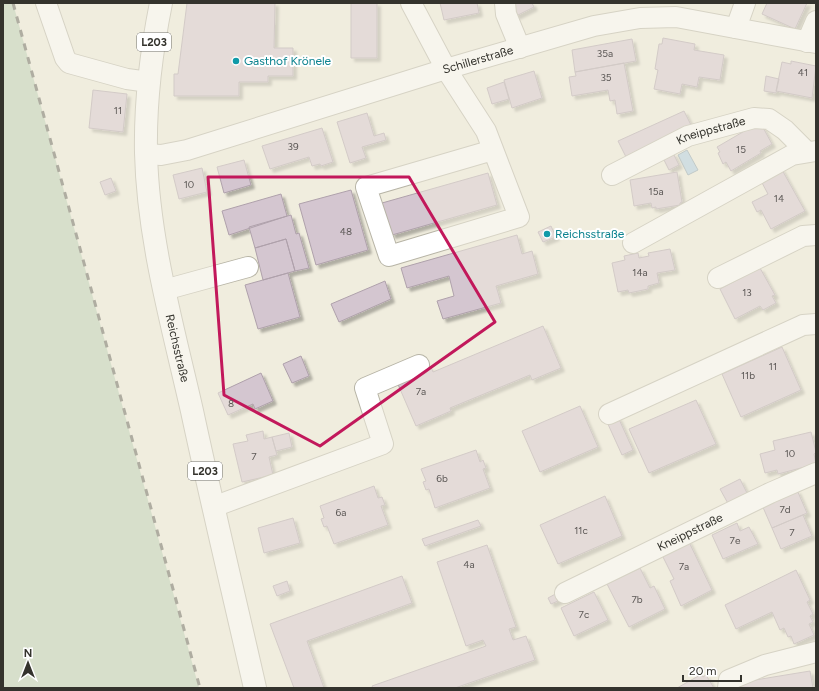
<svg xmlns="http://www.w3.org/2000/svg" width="819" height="691" viewBox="0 0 819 691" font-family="Figtree,sans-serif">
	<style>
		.green { fill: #b8ceb4 }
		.water { fill: #accde4; stroke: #889fad }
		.building { fill: #d4c6d0; stroke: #afa1ab; filter: url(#shadow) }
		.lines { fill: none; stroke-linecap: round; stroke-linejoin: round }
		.minor-casing { stroke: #b7b4a6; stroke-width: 22 }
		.major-casing { stroke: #b7b4a6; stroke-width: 24 }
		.minor { stroke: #fff; stroke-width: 20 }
		.major { stroke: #fff; stroke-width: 22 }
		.rail { stroke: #605f57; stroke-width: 3; stroke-dasharray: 7 7; stroke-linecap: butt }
		.marked { fill: none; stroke: #c2185b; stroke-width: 3; stroke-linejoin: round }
		.culture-dot { fill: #0f9aa8; stroke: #fff; stroke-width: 1.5 }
		.labels { text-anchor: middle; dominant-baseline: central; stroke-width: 4; stroke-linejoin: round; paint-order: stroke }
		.number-label { font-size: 10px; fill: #5c5856 }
		.shield { fill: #fff; stroke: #71706c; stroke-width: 1 }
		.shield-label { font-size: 11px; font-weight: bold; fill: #34332d }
		.street-label { font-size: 12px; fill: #34332d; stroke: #fff }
		.culture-label { font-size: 12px; fill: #0d838f; stroke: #fff; text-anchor: start }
	</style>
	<defs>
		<filter id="shadow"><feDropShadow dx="3.5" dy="3.5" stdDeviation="1" flood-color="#0004"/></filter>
	</defs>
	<rect width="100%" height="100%" fill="#f0edde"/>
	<path class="green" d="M 3,3 L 13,3 L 199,688 L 3,688 Z"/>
	<path class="water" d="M 687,150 L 698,170 L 688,175 L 678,155 Z"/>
	<path class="building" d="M 187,3 L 275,3 L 274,48 L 293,48 L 293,76 L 268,76 L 268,82 L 239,82 L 239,96 L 174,96 L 174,74 L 178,74 Z
		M 351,3 L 377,3 L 377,58 L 351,58 Z
		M 440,3 L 477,3 L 479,13 L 444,20 Z
		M 517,3 L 532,3 L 534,7 L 516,16 L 511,6 Z
		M 767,3 L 807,3 L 795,29 L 762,14 Z
		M 663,38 L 695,44 L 694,50 L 724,55 L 720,80 L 699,77 L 697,87 L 682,84 L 680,94 L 654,89 L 658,70 L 655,69 L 659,44 L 662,44 Z
		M 632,39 L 636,61 L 575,72 L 572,50 Z
		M 791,61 L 816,66 L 812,98 L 776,91 L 782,62 L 791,64 Z
		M 624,63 L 633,111 L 617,114 L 615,100 L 610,101 L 608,90 L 572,96 L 569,77 L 576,76 L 575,72 Z
		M 534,71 L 542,98 L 512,108 L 504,80 Z
		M 766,76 L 779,79 L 776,93 L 764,91 Z
		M 504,82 L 509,99 L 492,104 L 487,88 Z
		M 93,90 L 127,94 L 123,132 L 89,128 Z
		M 684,111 L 693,129 L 627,159 L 618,141 Z
		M 367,113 L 374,136 L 384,133 L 386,140 L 362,147 L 366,158 L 350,163 L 337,122 Z
		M 760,122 L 772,144 L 760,151 L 761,153 L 731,171 L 726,162 L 723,164 L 718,153 L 720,152 L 717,147 Z
		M 322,128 L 333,162 L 321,166 L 320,164 L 312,166 L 309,157 L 270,169 L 262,146 Z
		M 673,153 L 679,165 L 669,170 L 663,158 Z
		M 244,160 L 251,185 L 224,193 L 217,167 Z
		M 202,168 L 207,192 L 179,199 L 173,175 Z
		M 781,168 L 805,211 L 771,229 L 761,210 L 757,212 L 752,202 L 768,194 L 760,179 Z
		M 677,172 L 682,202 L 680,203 L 680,205 L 656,209 L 656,207 L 652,208 L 651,203 L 634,206 L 630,180 Z
		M 488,173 L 497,205 L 392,235 L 382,203 Z
		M 111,178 L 116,191 L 105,195 L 100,182 Z
		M 351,190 L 368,250 L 316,265 L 299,204 Z
		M 281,194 L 287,216 L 229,235 L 222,211 Z
		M 291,215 L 296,234 L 299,233 L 309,268 L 295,271 L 286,239 L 255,248 L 249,227 Z
		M 551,226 L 556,237 L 543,242 L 538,232 Z
		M 517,235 L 522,254 L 532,251 L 538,274 L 496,286 L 501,303 L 443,319 L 437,301 L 454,296 L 449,276 L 407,288 L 401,268 Z
		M 286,239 L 295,271 L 263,280 L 255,248 Z
		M 670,249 L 675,270 L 657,273 L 659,283 L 648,286 L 648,289 L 629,293 L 628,290 L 618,292 L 612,263 L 625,260 L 624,256 L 638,253 L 639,258 L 649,256 L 648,253 Z
		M 760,268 L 775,295 L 772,296 L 776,303 L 763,310 L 760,306 L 735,319 L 720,289 Z
		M 288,273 L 300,317 L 258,329 L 245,285 Z
		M 385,281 L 391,299 L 339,322 L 331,304 Z
		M 543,326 L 561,368 L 532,380 L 530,375 L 450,408 L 451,411 L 416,426 L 397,382 L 431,367 L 433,372 Z
		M 782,347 L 801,390 L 741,417 L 722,374 Z
		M 301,356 L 309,376 L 292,383 L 283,364 Z
		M 261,373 L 273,401 L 255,409 L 253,404 L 228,415 L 218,393 Z
		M 696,400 L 716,444 L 649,473 L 629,429 Z
		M 580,406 L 598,447 L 540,472 L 522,431 Z
		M 618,417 L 633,450 L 622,455 L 607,422 Z
		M 263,431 L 264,439 L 272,437 L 277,455 L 269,457 L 273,475 L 242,482 L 233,444 L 248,441 L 246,435 Z
		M 811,432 L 816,452 L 814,454 L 816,464 L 778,474 L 777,470 L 765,473 L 760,454 L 775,450 L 773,441 Z
		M 289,433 L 292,447 L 276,451 L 272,437 Z
		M 476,450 L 480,462 L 483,460 L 486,468 L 483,469 L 490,488 L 435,508 L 429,489 L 426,490 L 423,482 L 426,481 L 421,469 Z
		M 740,479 L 749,497 L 730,507 L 720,489 Z
		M 374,486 L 378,498 L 382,497 L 385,505 L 381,506 L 388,525 L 334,544 L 327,526 L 324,527 L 321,519 L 324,518 L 320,506 Z
		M 797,490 L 807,513 L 772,528 L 762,505 Z
		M 605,496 L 622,536 L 558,564 L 540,525 Z
		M 803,515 L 812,536 L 781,549 L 772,528 Z
		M 293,518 L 300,543 L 264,553 L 258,528 Z
		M 478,520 L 481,526 L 425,546 L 422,539 Z
		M 737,523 L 740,531 L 749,527 L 758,544 L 723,559 L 712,535 Z
		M 688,540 L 712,590 L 681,606 L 670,581 L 674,579 L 661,553 Z
		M 487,545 L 516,627 L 509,629 L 513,640 L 526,636 L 535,660 L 455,688 L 373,688 L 372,686 L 486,646 L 483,640 L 466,646 L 437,562 Z
		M 640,568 L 650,588 L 654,586 L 665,609 L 629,627 L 607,584 Z
		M 796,570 L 810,600 L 807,602 L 813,614 L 810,616 L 813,622 L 809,624 L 814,635 L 794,644 L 791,636 L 788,637 L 784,628 L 780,630 L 772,612 L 736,629 L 725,605 Z
		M 402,576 L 412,603 L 307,641 L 324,688 L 294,688 L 270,624 Z
		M 287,581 L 290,591 L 277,596 L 273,586 Z
		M 561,591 L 565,598 L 551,604 L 548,598 Z
		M 594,592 L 608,620 L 574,636 L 561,608 Z
		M 810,671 L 813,688 L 738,688 L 737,683 Z
		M 702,674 L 703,677 L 706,675 L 714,688 L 677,688 Z"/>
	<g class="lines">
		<g class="minor-casing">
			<g id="minor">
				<path d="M 46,3 L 65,58 L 69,63 L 127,79 L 149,82"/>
				<path d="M 411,3 L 446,69 L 486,131 L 519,217 L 389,256 L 366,187 L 493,150"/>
				<path d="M 505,3 L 506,14 L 520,48"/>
				<path d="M 736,28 L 745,3"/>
				<path d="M 807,42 L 816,21"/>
				<path id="s1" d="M 146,154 L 161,155 L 187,150 L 446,69 L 594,26 L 640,18 L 676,17 L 816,43"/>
				<path id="s2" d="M 612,175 L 688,136 L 754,118 L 769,119 L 785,130 L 807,152"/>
				<path d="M 633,243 L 792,155 L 816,151"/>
				<path d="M 718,278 L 803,236 L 816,235"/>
				<path d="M 164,290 L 248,267"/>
				<path d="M 609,414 L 803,325 L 816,324"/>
				<path d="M 213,507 L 383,444 L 365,388 L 419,365"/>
				<path id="s3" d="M 565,593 L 770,493 L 816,473"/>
				<path d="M 728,688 L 729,680 L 765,665 L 816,652"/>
			</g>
		</g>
		<g class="major-casing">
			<g id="major">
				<path id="s4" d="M 161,3 C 151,53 145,102 146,153 C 148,240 173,327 192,411 C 212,504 234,596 255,688"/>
			</g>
		</g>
		<use href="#minor" class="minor"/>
		<use href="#major" class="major"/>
		<path class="rail" d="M 13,3 L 200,688"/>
	</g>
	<path d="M0 0H819V691H0ZM 208,177 L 409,177 L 495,322 L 320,446 L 224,395 Z" fill="#f0edde" fill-opacity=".55" fill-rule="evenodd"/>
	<path class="marked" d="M 208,177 L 409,177 L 495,322 L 320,446 L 224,395 Z"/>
	<g class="culture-dot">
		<circle cx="236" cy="61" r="4"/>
		<circle cx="547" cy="234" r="4"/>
	</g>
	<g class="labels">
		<g class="number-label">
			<text x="605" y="53">35a</text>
			<text x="803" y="72">41</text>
			<text x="606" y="77">35</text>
			<text x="118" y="110">11</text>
			<text x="293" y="146">39</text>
			<text x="741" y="149">15</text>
			<text x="189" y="184">10</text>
			<text x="656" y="191">15a</text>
			<text x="779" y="198">14</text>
			<text x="346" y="231">48</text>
			<text x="640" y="272">14a</text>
			<text x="747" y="292">13</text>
			<text x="773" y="366">11</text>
			<text x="748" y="375">11b</text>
			<text x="421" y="391">7a</text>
			<text x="231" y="403">8</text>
			<text x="790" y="453">10</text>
			<text x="254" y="456">7</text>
			<text x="442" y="478">6b</text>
			<text x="785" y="509">7d</text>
			<text x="341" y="512">6a</text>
			<text x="581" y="530">11c</text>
			<text x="792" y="532">7</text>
			<text x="735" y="540">7e</text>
			<text x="469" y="564">4a</text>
			<text x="684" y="566">7a</text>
			<text x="637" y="599">7b</text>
			<text x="584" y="614">7c</text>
		</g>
		<g class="shield">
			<rect x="137" y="33" width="34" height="18" rx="3"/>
			<rect x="188" y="462" width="34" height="18" rx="3"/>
		</g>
		<g class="shield-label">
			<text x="154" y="42">L203</text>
			<text x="205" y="471">L203</text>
		</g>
		<g class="street-label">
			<text stroke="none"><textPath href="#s1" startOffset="346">Schillerstraße</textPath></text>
			<text stroke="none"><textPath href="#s2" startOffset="109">Kneippstraße</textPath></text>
			<text stroke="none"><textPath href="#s4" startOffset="349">Reichsstraße</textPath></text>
			<text stroke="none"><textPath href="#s3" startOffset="139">Kneippstraße</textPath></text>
		</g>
		<g class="culture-label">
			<text x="244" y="61">Gasthof Krönele</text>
			<text x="555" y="234">Reichsstraße</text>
		</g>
	</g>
	<rect width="819" height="691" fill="none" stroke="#34332d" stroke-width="8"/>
	<g transform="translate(28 663)" stroke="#ffffff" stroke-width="3" paint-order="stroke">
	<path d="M0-3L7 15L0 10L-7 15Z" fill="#34332d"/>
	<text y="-6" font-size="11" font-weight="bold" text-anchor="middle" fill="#34332d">N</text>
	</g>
	<path d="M683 675v6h58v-6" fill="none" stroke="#34332d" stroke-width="2"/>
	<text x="689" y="675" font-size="12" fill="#34332d" stroke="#ffffff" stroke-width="3" paint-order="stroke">20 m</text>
</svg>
